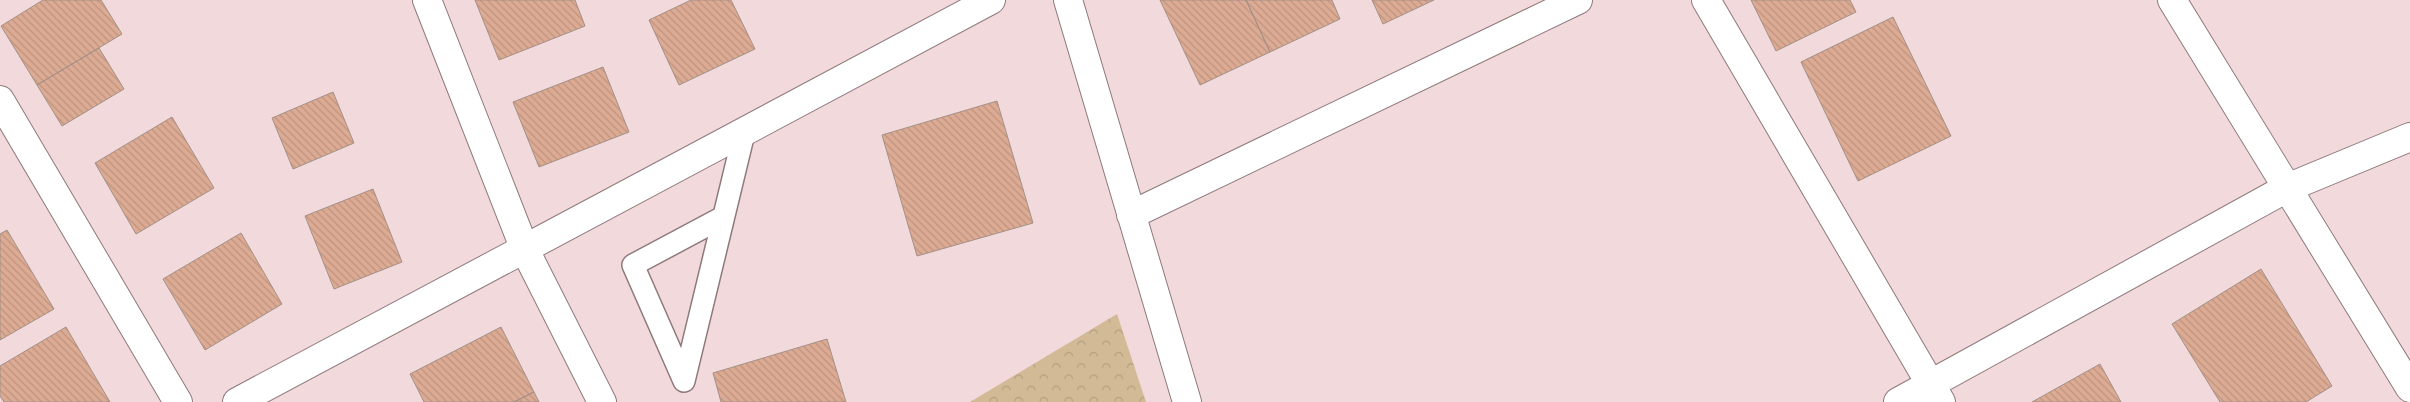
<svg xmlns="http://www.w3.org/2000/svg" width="2410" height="402" viewBox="0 0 2410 402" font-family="'Public Sans',sans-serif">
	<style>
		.forest { fill: url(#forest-crowns) }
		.building { fill: url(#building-back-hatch); stroke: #a39087 }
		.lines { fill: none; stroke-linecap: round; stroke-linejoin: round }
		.lane-casing { stroke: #8e797b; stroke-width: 24 }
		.street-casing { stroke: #8e797b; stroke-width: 30 }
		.lane { stroke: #fff; stroke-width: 21 }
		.street { stroke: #fff; stroke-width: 28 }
	</style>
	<defs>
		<pattern id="forest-crowns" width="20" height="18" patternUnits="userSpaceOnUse" patternTransform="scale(1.25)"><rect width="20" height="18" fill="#d2ba96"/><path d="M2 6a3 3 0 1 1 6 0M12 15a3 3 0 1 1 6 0" fill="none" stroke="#b49f81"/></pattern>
		<pattern id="building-back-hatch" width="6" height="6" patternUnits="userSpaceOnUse" patternTransform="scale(1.25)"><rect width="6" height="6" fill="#ddab94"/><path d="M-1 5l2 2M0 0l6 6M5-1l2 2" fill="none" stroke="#bd937f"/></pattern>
	</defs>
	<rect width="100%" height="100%" fill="#f2dadc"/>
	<path class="forest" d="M 1117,314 L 1146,402 L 970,402 Z"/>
	<path class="building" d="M 43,0 L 101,0 L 122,34 L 37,85 L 1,26 Z
		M 475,0 L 575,0 L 585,26 L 499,60 Z
		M 691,0 L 731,0 L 755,49 L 679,85 L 649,20 Z
		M 1160,0 L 1246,0 L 1270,52 L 1200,85 Z
		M 1246,0 L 1332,0 L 1340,19 L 1270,52 Z
		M 1372,0 L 1434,0 L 1383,24 Z
		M 1751,0 L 1850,0 L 1856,12 L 1776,51 Z
		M 1893,17 L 1951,136 L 1858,181 L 1801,62 Z
		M 99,48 L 124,89 L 62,126 L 37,85 Z
		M 603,67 L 629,132 L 539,167 L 513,102 Z
		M 333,92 L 354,143 L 293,169 L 272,118 Z
		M 997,101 L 1033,223 L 917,256 L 882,135 Z
		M 172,117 L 214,188 L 136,234 L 95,163 Z
		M 373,189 L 402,262 L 334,289 L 305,216 Z
		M 7,230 L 54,309 L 0,340 L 0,234 Z
		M 241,233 L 282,304 L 205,350 L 163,279 Z
		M 2261,269 L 2332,386 L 2306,402 L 2220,402 L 2172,324 Z
		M 66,327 L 110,402 L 4,402 L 0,396 L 0,366 Z
		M 501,327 L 534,392 L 514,402 L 424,402 L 410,374 Z
		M 827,339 L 846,402 L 721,402 L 713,373 Z
		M 2100,364 L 2121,402 L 2032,402 Z
		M 534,392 L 539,402 L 514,402 Z"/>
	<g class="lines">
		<g class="lane-casing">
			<path id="lane" d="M 723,217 L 633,265 L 684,381 L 744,133"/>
		</g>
		<g class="street-casing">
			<path id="street" d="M 427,0 L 525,250 L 602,402
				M 1068,0 L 1187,402
				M 1706,0 L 1941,402
				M 2172,0 L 2410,388
				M 0,100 L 178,402
				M 1131,215 L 1578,0
				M 237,402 L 991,0
				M 1898,402 L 2287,188 L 2410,137"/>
		</g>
		<use href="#lane" class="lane"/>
		<use href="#street" class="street"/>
	</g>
</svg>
